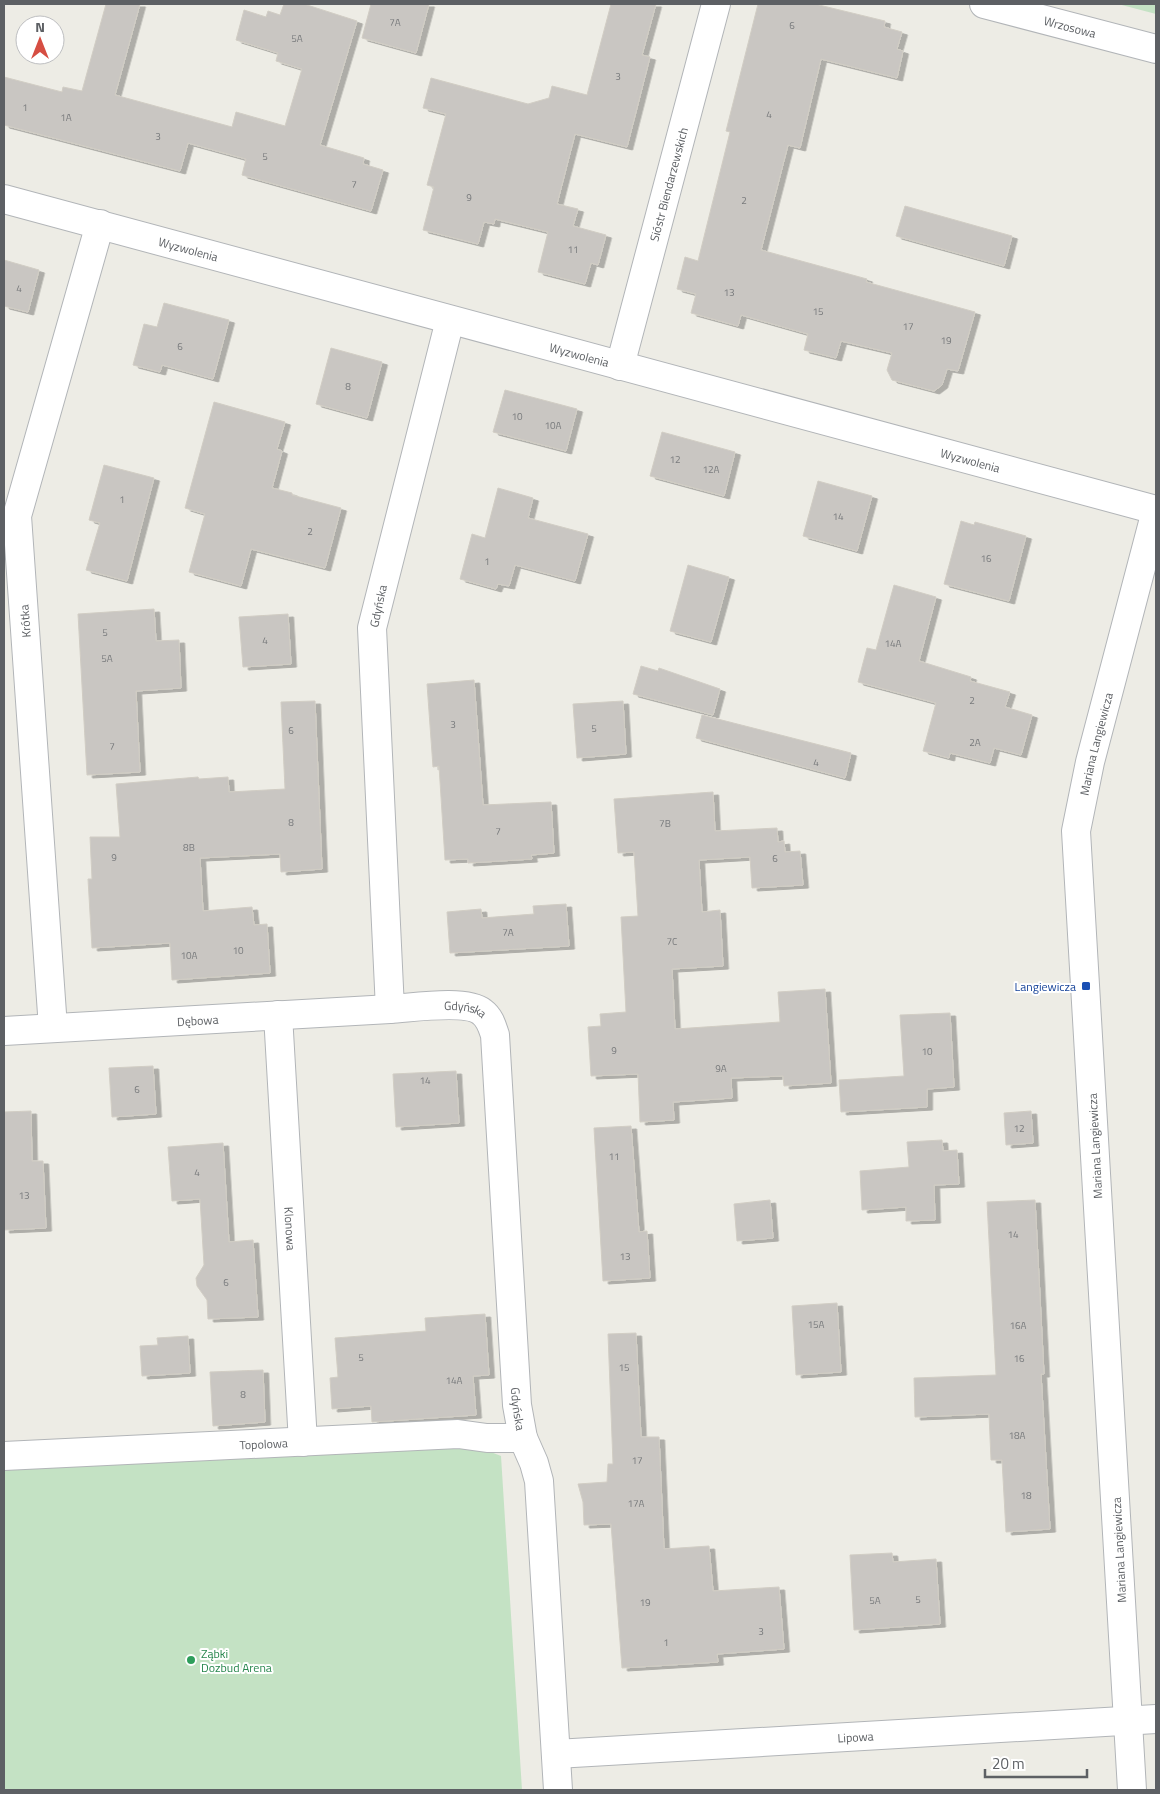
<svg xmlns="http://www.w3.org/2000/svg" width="1160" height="1794" viewBox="0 0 1160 1794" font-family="'Titillium Web',sans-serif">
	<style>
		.green { fill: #c4e2c4 }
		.building { fill: #c9c6c2; stroke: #d1cdc4; filter: url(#shadow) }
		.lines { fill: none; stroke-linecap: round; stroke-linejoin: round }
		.minor-casing { stroke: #b2b5b8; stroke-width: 30 }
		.minor { stroke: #fff; stroke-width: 28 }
		.transit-dot { fill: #1a4fb4; stroke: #fff; stroke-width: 2 }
		.leisure-dot { fill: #2e9e5b; stroke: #fff; stroke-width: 2 }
		.labels { text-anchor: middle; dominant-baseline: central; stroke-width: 4; stroke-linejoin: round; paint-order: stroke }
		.number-label { font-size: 10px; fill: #787a7c }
		.street-label { font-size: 12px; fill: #5d6064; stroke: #fff }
		.transit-label { font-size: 12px; fill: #164399; stroke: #fff; text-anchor: end }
		.leisure-label { font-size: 12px; fill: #27864d; stroke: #fff; text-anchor: start }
	</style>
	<defs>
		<filter id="shadow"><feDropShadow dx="5.5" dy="3" stdDeviation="0" flood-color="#0004"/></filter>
	</defs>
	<rect width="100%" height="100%" fill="#edece5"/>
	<path class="green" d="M 1118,4 L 1156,4 L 1156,14 Z
		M 460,1440 L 501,1456 L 522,1790 L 4,1790 L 4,1466 Z"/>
	<path class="building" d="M 106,4 L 140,4 L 115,95 L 232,127 L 236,112 L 285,126 L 302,69 L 276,61 L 278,53 L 236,40 L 244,10 L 266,17 L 268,11 L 280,15 L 284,4 L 304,4 L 357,21 L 320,145 L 364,158 L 363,164 L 383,170 L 371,211 L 242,175 L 246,159 L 188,143 L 180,171 L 4,125 L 4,77 L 62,92 L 63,87 L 82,91 Z
		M 371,4 L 429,4 L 416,53 L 362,38 Z
		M 611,4 L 656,4 L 642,55 L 650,57 L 627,147 L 575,134 L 557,204 L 578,209 L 573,226 L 606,235 L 598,265 L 591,263 L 585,284 L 538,272 L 548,232 L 495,219 L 494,224 L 484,222 L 478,244 L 423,230 L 434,187 L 427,185 L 446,114 L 423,108 L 431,78 L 528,104 L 549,98 L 552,86 L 587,95 Z
		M 758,4 L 815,4 L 885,21 L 884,27 L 902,32 L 897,49 L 903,51 L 897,78 L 821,59 L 800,148 L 788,145 L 761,250 L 867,279 L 866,282 L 975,312 L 958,371 L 947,369 L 942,385 L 934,391 L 892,380 L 887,370 L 892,353 L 841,341 L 836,358 L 804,350 L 808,334 L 741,315 L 738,326 L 691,313 L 696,294 L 677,289 L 685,257 L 698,261 L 730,132 L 726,131 Z
		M 905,206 L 1012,236 L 1004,266 L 896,236 Z
		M 4,260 L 39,270 L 28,312 L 4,306 Z
		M 164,303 L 229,320 L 213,379 L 162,365 L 160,372 L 133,365 L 144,324 L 157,327 Z
		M 331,348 L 382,362 L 367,418 L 316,404 Z
		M 505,390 L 577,409 L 566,451 L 493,432 Z
		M 214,402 L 285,422 L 277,449 L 282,451 L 272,488 L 292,493 L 292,495 L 341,508 L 325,568 L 251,549 L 241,586 L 189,572 L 205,514 L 185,508 Z
		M 662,432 L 735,452 L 724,496 L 650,476 Z
		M 104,465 L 154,478 L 127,581 L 86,570 L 100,523 L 89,520 Z
		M 818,481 L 872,496 L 857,551 L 803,536 Z
		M 498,488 L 533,498 L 528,518 L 588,534 L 575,581 L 515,565 L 509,586 L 498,584 L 496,589 L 460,579 L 472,534 L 485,538 Z
		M 961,521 L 974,525 L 975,522 L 1026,536 L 1009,601 L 944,584 Z
		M 688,565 L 729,577 L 711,642 L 670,631 Z
		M 894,585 L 936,597 L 919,661 L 971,677 L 970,681 L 1010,692 L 1005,707 L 1032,715 L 1021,755 L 994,748 L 990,763 L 950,753 L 949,758 L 923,751 L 936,703 L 858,682 L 867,648 L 876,650 Z
		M 154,609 L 156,641 L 179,640 L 181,688 L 136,691 L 140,772 L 87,775 L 78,614 Z
		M 288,614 L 291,664 L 243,667 L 239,617 Z
		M 641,666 L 658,671 L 659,668 L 720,689 L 713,715 L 633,694 Z
		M 474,680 L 483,805 L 551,802 L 554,853 L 531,855 L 532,859 L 468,863 L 468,859 L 445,860 L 439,766 L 433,767 L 427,684 Z
		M 315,701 L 322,869 L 281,872 L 280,854 L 200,858 L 203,911 L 252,907 L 254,925 L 267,924 L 270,973 L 172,980 L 170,943 L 92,948 L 88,879 L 92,879 L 90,837 L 120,837 L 116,784 L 198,777 L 199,779 L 228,777 L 229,792 L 285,789 L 281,702 Z
		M 623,701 L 626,754 L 577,758 L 573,704 Z
		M 702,715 L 851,753 L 845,778 L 696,738 Z
		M 713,792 L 715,831 L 777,828 L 778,842 L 784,841 L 785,852 L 800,851 L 803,885 L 752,888 L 750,857 L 699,860 L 702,912 L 720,910 L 723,966 L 672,969 L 675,1029 L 780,1022 L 778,992 L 825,989 L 831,1083 L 784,1086 L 783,1076 L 731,1078 L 732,1098 L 673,1102 L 674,1120 L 640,1122 L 638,1074 L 591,1076 L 588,1027 L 601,1026 L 600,1014 L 626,1012 L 621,917 L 638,916 L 634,852 L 618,853 L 614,799 Z
		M 566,904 L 569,946 L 450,953 L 447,912 L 481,909 L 482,918 L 534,914 L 533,906 Z
		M 950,1013 L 954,1087 L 927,1089 L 927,1107 L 841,1112 L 839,1080 L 904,1076 L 900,1015 Z
		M 153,1066 L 156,1114 L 112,1117 L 109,1068 Z
		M 456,1071 L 459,1123 L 396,1127 L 393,1074 Z
		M 31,1111 L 32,1161 L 43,1161 L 46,1228 L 4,1230 L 4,1112 Z
		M 1031,1111 L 1033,1143 L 1006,1145 L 1004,1113 Z
		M 631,1126 L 639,1232 L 647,1231 L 650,1278 L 603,1281 L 594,1128 Z
		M 942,1140 L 943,1151 L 957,1150 L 959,1184 L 934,1185 L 935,1220 L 906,1221 L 906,1207 L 862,1210 L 860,1171 L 909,1167 L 907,1142 Z
		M 223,1143 L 229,1242 L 253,1240 L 258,1317 L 208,1319 L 207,1300 L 197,1286 L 196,1278 L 204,1265 L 200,1199 L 172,1201 L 168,1147 Z
		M 770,1200 L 773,1238 L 737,1241 L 734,1204 Z
		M 1035,1200 L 1044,1374 L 1041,1374 L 1050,1529 L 1006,1532 L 1002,1460 L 991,1460 L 989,1414 L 915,1417 L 914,1378 L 996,1375 L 987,1202 Z
		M 837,1303 L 841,1372 L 796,1375 L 792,1306 Z
		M 485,1314 L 489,1375 L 473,1376 L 476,1415 L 372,1422 L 371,1406 L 332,1409 L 330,1378 L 338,1377 L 335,1338 L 426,1331 L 425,1318 Z
		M 636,1333 L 641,1437 L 659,1437 L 664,1549 L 709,1546 L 713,1591 L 779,1587 L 784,1649 L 717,1654 L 718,1662 L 622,1668 L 611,1524 L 584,1525 L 583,1502 L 578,1484 L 607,1482 L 608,1464 L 613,1464 L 608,1334 Z
		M 188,1336 L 190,1373 L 142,1376 L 140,1346 L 158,1345 L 157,1338 Z
		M 263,1370 L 265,1422 L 213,1426 L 210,1372 Z
		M 892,1553 L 893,1562 L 936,1559 L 940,1624 L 854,1630 L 850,1555 Z"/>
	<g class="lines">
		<g class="minor-casing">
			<g id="minor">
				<path id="s1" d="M 984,4 L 1156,49"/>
				<path id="s2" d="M 4,199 L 1156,510"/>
				<path id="s3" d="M 450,320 L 372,628 L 390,1009 C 411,1008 466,999 482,1012 C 490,1018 492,1026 495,1035 L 517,1405 L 523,1438 L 534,1463 L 539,1481 L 558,1790"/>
				<path id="s4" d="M 620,366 L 716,4"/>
				<path id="s5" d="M 278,1015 L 303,1442"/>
				<path d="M 53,1028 L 17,516 L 100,224"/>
				<path id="s6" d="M 4,1031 L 390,1009"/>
				<path id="s7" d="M 4,1456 L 458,1434 L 487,1438 L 523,1438"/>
				<path id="s8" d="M 556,1754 L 1156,1719"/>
				<path id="s9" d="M 1132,1790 L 1076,831 L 1090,762 L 1156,511"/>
			</g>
		</g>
		<use href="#minor" class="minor"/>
	</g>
	<rect class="transit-dot" x="1081" y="981" width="10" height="10" rx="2.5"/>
	<circle class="leisure-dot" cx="191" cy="1660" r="5"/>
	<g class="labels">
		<g class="number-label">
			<text x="395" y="22">7A</text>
			<text x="792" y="25">6</text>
			<text x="297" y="38">5A</text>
			<text x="618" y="76">3</text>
			<text x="25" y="107">1</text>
			<text x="769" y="114">4</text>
			<text x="66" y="117">1A</text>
			<text x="158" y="136">3</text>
			<text x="265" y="156">5</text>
			<text x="354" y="184">7</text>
			<text x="469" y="197">9</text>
			<text x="744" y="200">2</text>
			<text x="573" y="249">11</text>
			<text x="19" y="288">4</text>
			<text x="729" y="292">13</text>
			<text x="818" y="311">15</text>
			<text x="908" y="326">17</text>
			<text x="946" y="340">19</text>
			<text x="180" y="346">6</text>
			<text x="348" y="386">8</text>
			<text x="517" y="416">10</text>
			<text x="553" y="425">10A</text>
			<text x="675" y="459">12</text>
			<text x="711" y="469">12A</text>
			<text x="122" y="499">1</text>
			<text x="838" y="516">14</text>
			<text x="310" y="531">2</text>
			<text x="986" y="558">16</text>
			<text x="487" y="561">1</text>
			<text x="105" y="632">5</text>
			<text x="265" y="640">4</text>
			<text x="893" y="643">14A</text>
			<text x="107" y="658">5A</text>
			<text x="972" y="700">2</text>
			<text x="453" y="724">3</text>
			<text x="594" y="728">5</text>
			<text x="291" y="730">6</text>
			<text x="975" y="742">2A</text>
			<text x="112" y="746">7</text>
			<text x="816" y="762">4</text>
			<text x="291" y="822">8</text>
			<text x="665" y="823">7B</text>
			<text x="498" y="831">7</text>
			<text x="189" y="847">8B</text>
			<text x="114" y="857">9</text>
			<text x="775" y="858">6</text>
			<text x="508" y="932">7A</text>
			<text x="672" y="941">7C</text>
			<text x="238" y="950">10</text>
			<text x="189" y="955">10A</text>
			<text x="614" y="1050">9</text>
			<text x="927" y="1051">10</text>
			<text x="721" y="1068">9A</text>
			<text x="425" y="1080">14</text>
			<text x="137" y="1089">6</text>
			<text x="1019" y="1128">12</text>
			<text x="614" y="1156">11</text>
			<text x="197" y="1172">4</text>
			<text x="24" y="1195">13</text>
			<text x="1013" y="1234">14</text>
			<text x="625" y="1256">13</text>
			<text x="226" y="1282">6</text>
			<text x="816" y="1324">15A</text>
			<text x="1018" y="1325">16A</text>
			<text x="361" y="1357">5</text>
			<text x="1019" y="1358">16</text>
			<text x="624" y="1367">15</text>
			<text x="454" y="1380">14A</text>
			<text x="243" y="1394">8</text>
			<text x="1017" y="1435">18A</text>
			<text x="637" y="1460">17</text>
			<text x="1026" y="1495">18</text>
			<text x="636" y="1503">17A</text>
			<text x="918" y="1599">5</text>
			<text x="875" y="1600">5A</text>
			<text x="645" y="1602">19</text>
			<text x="761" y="1631">3</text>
			<text x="666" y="1642">1</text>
		</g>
		<g class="street-label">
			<text stroke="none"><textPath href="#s1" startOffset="89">Wrzosowa</textPath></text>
			<text stroke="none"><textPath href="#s4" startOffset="188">Sióstr Biendarzewskich</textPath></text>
			<text stroke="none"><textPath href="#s2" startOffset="191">Wyzwolenia</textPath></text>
			<text stroke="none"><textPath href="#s2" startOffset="596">Wyzwolenia</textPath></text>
			<text stroke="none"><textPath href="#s2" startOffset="1001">Wyzwolenia</textPath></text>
			<text transform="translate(378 606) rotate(-78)">Gdyńska</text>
			<text transform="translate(25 621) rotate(-94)">Krótka</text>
			<text stroke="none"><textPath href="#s9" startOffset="1050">Mariana Langiewicza</textPath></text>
			<text stroke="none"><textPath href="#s3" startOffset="775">Gdyńska</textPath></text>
			<text stroke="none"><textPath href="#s6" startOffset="194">Dębowa</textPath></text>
			<text transform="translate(1095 1146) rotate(-93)">Mariana Langiewicza</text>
			<text stroke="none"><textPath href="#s5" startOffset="214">Klonowa</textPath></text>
			<text stroke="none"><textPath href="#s3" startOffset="1194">Gdyńska</textPath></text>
			<text stroke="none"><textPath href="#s7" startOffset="260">Topolowa</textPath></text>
			<text transform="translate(1119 1550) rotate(-93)">Mariana Langiewicza</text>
			<text stroke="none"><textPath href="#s8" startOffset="300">Lipowa</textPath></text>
		</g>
		<g class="transit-label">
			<text x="1076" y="986">Langiewicza</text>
		</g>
		<g class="leisure-label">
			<text x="201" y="1653">Ząbki<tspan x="201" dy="14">Dozbud Arena</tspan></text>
		</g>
	</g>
	<rect width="1160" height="1794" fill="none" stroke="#5d6064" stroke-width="10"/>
	<g transform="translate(40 40)"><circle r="24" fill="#ffffff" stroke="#bebfc1"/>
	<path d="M0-4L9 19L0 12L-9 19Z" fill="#d64e42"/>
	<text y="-8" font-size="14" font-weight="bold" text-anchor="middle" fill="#5d6064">N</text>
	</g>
	<path d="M985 1769v8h102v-8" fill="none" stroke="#5d6064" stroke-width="2.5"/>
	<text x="992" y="1769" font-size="15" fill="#5d6064" stroke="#ffffff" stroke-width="4" paint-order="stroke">20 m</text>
</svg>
